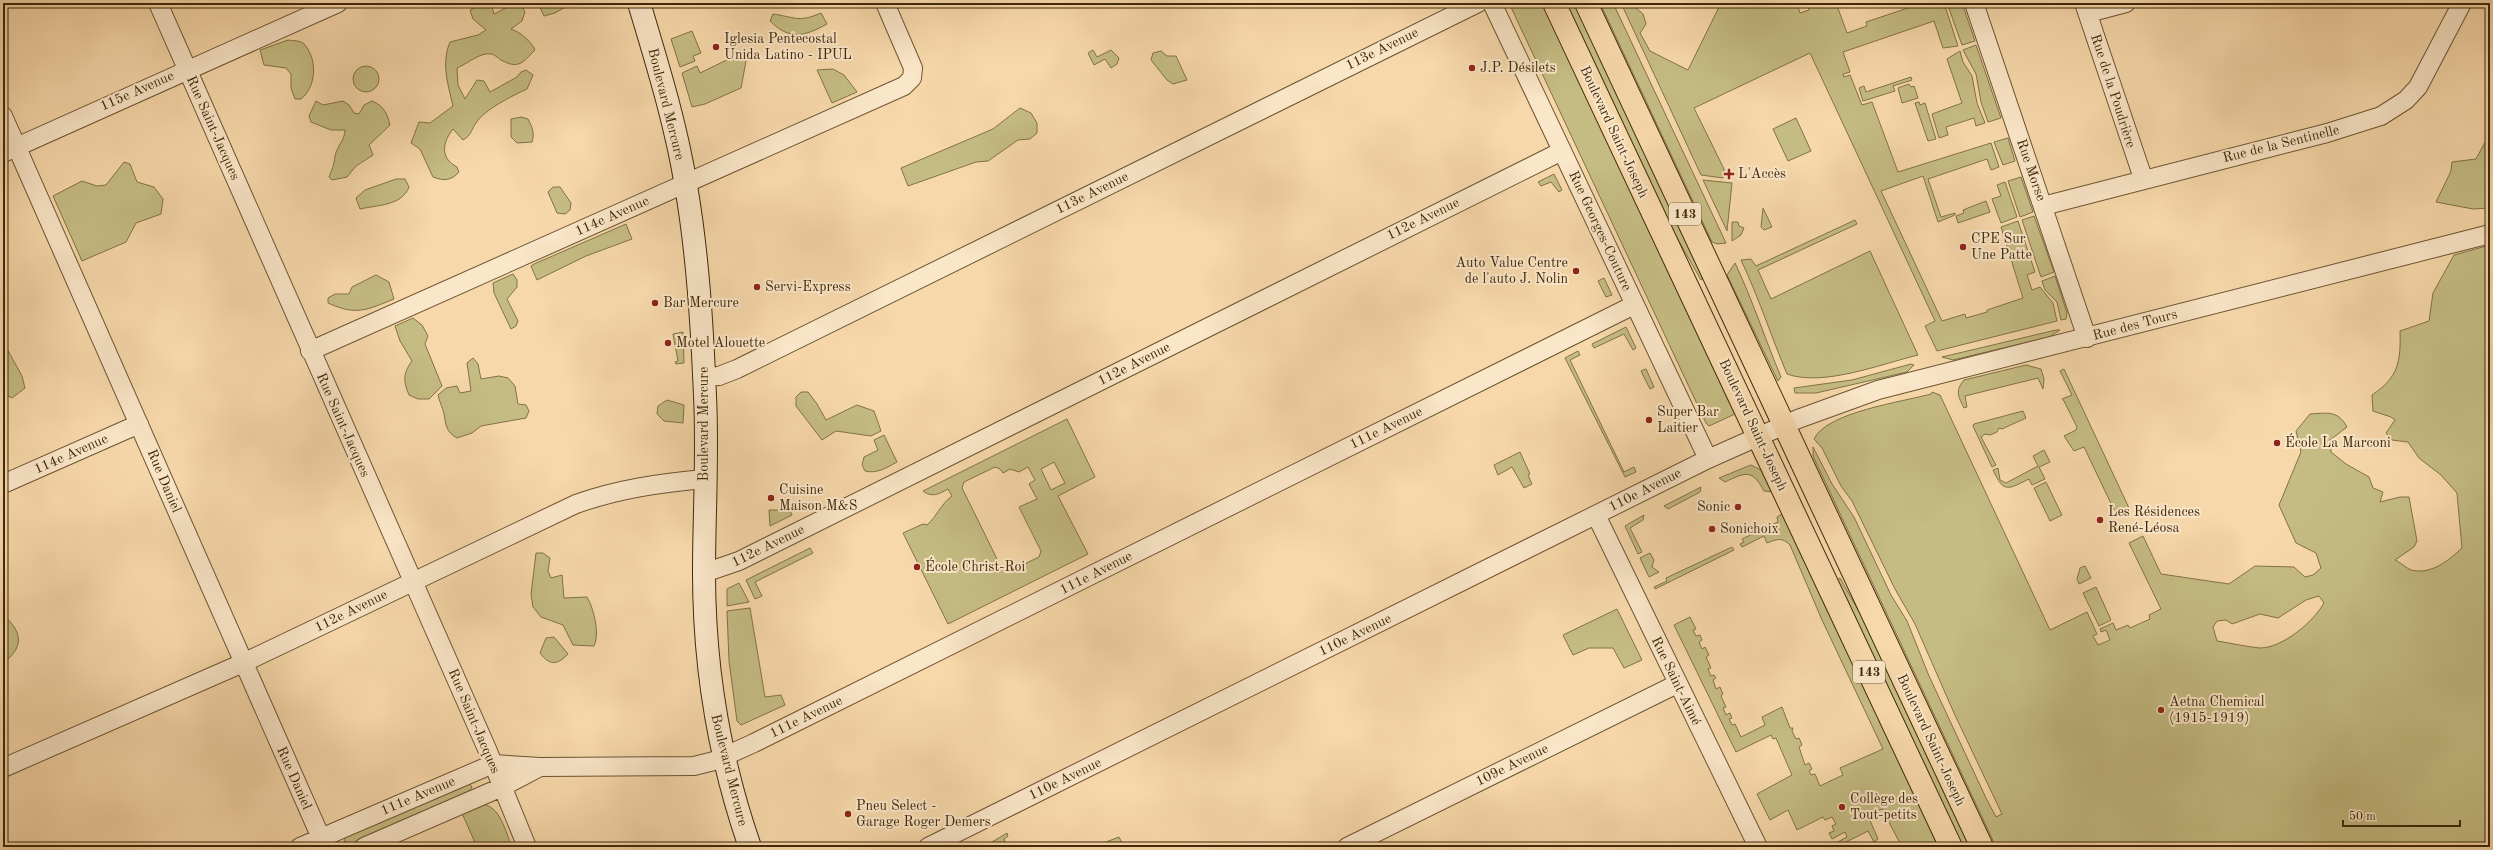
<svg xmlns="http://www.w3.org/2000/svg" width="2493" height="850" viewBox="0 0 2493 850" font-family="'Old Standard TT',serif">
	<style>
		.green { fill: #c5bc83; stroke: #827246; fill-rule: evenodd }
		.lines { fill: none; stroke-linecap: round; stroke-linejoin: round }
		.street-casing { stroke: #6c5432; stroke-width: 20 }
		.secondary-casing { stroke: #3e280a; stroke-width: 24 }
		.primary-casing { stroke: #3e280a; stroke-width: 24 }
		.street { stroke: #fae6c8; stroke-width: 18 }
		.secondary { stroke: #fae6c8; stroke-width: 22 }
		.primary { stroke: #f7d8aa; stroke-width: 22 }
		.poi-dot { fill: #8f2418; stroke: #fae6c8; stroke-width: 1.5 }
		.labels { text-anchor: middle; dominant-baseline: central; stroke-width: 4; stroke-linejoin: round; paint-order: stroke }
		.shield { fill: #fae6c8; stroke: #766143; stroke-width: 1 }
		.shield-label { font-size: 13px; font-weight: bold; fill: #3e280a }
		.poi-label { font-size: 14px; fill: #3e280a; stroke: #fae6c8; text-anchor: start }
		.street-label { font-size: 14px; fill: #3e280a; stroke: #fae6c8 }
	</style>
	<rect width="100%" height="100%" fill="#f7d8aa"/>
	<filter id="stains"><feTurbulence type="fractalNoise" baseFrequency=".005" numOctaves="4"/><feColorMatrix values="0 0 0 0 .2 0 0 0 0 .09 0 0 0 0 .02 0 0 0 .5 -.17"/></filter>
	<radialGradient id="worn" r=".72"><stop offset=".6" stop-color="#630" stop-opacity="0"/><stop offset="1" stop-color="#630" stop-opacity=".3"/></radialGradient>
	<path class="green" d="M 486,3 L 492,7 L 494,14 L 515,3 L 520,3 L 525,12 L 522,21 L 511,29 C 520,32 531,41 535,50 C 523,62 519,70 501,60 C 498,58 494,54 491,54 C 480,52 467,64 457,68 L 458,85 L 465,99 L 477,80 L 484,81 L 490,92 L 517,77 L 521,72 L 526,70 L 533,75 L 527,89 C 512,96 485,109 476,123 C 471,130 471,136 463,140 L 453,129 C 442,143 440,158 457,167 L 459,172 C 451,181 444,181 433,177 L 420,149 L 411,143 L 419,122 L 430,123 L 453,106 C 448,84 441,64 450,42 L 478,35 L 486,30 L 473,19 L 470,10 Z
		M 538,3 L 572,3 L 555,13 L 544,16 Z
		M 1509,3 L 1544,3 L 1735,414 L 1709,426 L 1706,423 Z
		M 1565,3 L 1575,3 L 1704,278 L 1701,280 L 1668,222 Z
		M 1600,3 L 1613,3 L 1726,243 L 1717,244 L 1712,242 Z
		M 1621,3 L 1637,3 L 1635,7 L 1643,14 L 1646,24 L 1640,33 L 1650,51 L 1688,70 L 1721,3 L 1792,3 L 1793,5 L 1797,4 L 1800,13 L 1809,10 L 1807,3 L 1836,3 L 1847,33 L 1867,26 L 1866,22 L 1923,3 L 1944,3 L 1958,46 L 1943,48 L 1934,21 L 1843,52 L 1850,72 L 1843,74 L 1844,77 L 1850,75 L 1862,105 L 1872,102 L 1898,172 L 1991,143 L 1999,167 L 1991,170 L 1987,159 L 1928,179 L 1941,217 L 1955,213 L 1955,215 L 1938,222 L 1923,176 L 1881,191 L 1942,321 L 1965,314 L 1966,318 L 1987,312 L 1987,310 L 2023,298 L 2001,227 L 2018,221 L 2035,272 L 2027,275 L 2032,290 L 2040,287 L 2053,303 L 2057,321 L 1937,351 L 1925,326 L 1935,321 L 1810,53 L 1694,108 L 1724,169 L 1723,178 L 1701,175 Z
		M 1947,3 L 1962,3 L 1975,41 L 1962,45 Z
		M 821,13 L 827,24 C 805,36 790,41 770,21 L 773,14 C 795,17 798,23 821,13 Z
		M 692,31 L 701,53 L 693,56 L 695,61 L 680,67 L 671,39 Z
		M 288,40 C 294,41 301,40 305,45 C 318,61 316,87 301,99 L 295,99 L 291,88 L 291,74 L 286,68 L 264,65 L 260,50 Z
		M 1976,45 L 2001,118 L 1988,122 L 1981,102 L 1976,74 L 1963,50 Z
		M 1093,50 L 1097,57 L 1111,50 L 1119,58 L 1117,64 L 1111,68 L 1105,59 L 1094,65 L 1088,53 Z
		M 1161,51 L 1167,56 L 1176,56 L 1187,80 L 1173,84 L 1167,80 L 1151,60 L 1153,53 Z
		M 1960,51 L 1963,62 L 1972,76 L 1977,103 L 1985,123 L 1976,126 L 1974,118 L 1946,127 L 1948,135 L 1939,138 L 1932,114 L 1962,103 L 1947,59 Z
		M 737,55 L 741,55 L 746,61 L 741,88 L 705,104 L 692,107 L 682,73 L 697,66 L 700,73 Z
		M353 79a13 13 0 1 1 26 0a13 13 0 1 1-26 0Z
		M 833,69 L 844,75 L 857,92 L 832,103 L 817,70 Z
		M 1911,77 L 1912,80 L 1893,86 L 1895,91 L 1863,101 L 1859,88 L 1864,86 L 1866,92 Z
		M 1909,84 L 1911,87 L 1914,86 L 1918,98 L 1902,103 L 1898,88 Z
		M 316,101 L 323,105 L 343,101 L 349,105 L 354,113 L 359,114 L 364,105 L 372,101 C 384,106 387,113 390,125 L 369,145 L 373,155 L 356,166 L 347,177 L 332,180 L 329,177 C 332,170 334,165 335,156 C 337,146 345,140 345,130 L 331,130 L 311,122 L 309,116 Z
		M 1919,102 L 1920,105 L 1925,103 L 1936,139 L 1928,141 L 1915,103 Z
		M 1020,108 L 1031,113 L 1037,123 L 1037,133 L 1030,139 L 1018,140 L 988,161 L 976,162 L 908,186 L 901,168 L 993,129 Z
		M 521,117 L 528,119 C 532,127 535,133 532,142 L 517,143 L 511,137 L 511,119 Z
		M 1796,118 L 1811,151 L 1788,161 L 1773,129 Z
		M 2489,135 L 2490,208 L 2473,209 L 2436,202 L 2451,171 L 2452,162 L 2476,159 Z
		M 2008,138 L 2015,161 L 2003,165 L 1994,142 Z
		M 124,162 L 130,164 L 137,182 L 154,187 L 163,199 L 161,214 L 136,223 L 126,242 L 82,261 L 53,196 L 82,181 L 97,186 L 106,185 Z
		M 1554,174 L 1562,190 L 1559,192 L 1551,182 L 1541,186 L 1538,182 Z
		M 2021,177 L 2033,212 L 2020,217 L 2008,181 Z
		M 396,179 L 405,179 L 409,187 C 402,206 377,205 360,209 L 356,198 L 365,190 Z
		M 1703,180 L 1732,183 L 1727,231 Z
		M 2005,182 L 2017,217 L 2001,223 L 1992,199 L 2001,196 L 1997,185 Z
		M 553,187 L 560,187 L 571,203 L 570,210 L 565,214 L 557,213 L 548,192 Z
		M 1986,201 L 1990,212 L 1958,223 L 1956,216 L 1964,213 L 1963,210 Z
		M 1763,208 L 1772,227 L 1764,230 L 1761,227 Z
		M 2034,216 L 2054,272 L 2041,277 L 2022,220 Z
		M 1855,220 L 1857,224 L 1758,270 L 1771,299 L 1870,251 L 1918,355 C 1881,364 1823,387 1787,374 C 1771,336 1759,298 1741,260 L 1751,259 L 1756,266 Z
		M 1732,222 L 1738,222 L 1739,226 L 1744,228 L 1741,235 L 1732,241 Z
		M 626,224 L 632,239 L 586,256 L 537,280 L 531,266 L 534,264 Z
		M 2490,245 L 2490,847 L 1996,847 L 1813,456 L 1813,447 L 1832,484 L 1854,517 L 1891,595 L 1907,621 L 1929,676 L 1986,798 L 1996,817 L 2002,814 L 1954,713 L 1915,624 L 1895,589 L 1852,501 L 1841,486 L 1822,448 L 1814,439 C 1827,412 1902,402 1931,394 L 1932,392 L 1940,395 L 2050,630 L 2087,612 L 2097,634 L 2093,636 L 2098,645 L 2110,640 L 2106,630 L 2101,632 L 2100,629 L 2113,623 L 2116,630 L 2128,625 L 2130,628 L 2150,619 L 2149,615 L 2161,609 L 2129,543 L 2143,536 L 2161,574 L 2229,584 L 2255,566 L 2294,567 L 2305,577 L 2313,575 L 2321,568 L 2316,553 L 2296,543 L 2279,505 L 2301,452 L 2296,431 L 2310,414 C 2327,413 2338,410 2347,427 L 2330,440 L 2331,452 L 2346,464 L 2369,477 L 2373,488 L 2383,492 L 2380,502 L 2400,497 L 2409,497 L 2417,541 L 2414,547 L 2395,560 C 2400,562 2406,568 2411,570 C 2432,575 2449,560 2462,548 L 2457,493 L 2441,475 L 2419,458 L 2408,442 L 2392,440 L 2386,433 L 2395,420 L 2391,417 L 2373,411 L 2372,395 C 2398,378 2401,362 2400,331 L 2429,321 L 2433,293 L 2454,255 ZM 2319,596 L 2324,603 C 2314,621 2283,648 2260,648 C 2247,647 2231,643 2217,641 L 2213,627 L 2217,621 L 2226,620 L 2232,624 L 2260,614 L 2278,618 L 2306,600 Z
		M 1735,263 C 1753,301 1765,339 1781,377 L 1778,381 L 1727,275 Z
		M 513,274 L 517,280 L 517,287 L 507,299 L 518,321 L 516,326 L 511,329 L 494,293 L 493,283 Z
		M 376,275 L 389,282 L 394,299 C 367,310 356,316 328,303 L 328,298 L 335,294 L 349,294 L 352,287 Z
		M 2055,276 L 2067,313 L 2066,319 L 2061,320 L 2057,302 L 2045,290 L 2042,281 Z
		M 1604,278 L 1612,295 L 1606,297 L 1598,281 Z
		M 413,318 L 422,325 L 428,336 L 425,344 L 442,386 L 429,399 L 418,399 L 409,395 C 403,381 403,373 412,361 L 400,341 L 395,326 Z
		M 1626,327 L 1636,348 L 1633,350 L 1624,334 L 1594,348 L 1592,344 Z
		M 2056,330 L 2060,330 L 2049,337 L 1953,360 L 1942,357 Z
		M 683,332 L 684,363 L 676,364 L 675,362 L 678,361 L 673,334 Z
		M 3,345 L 6,347 L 22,376 L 25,388 L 12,398 L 3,393 Z
		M 1578,351 L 1580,355 L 1570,360 L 1624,472 L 1634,467 L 1636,472 L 1625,477 L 1565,358 Z
		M 473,358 L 478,364 L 481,379 L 499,376 L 508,378 L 515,386 L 518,404 L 526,405 L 529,411 L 526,418 L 481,426 L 472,433 L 457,438 C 446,432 446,425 444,414 C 443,408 439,401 438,395 L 446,388 L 457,386 L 460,393 L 471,391 L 467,363 Z
		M 1911,364 L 1914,365 L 1907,372 L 1816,393 L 1795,393 L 1794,388 L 1852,380 Z
		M 2026,365 L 2041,369 L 2044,379 L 2043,389 L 2038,378 L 1965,396 L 1967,407 L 1964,408 C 1958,396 1955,391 1964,380 Z
		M 1646,369 L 1654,387 L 1650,389 L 1641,371 Z
		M 2064,369 L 2129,508 L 2116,514 L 2084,447 L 2074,451 L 2064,436 L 2076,430 L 2077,427 L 2064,401 L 2062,399 L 2072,395 L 2060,371 Z
		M 801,392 L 808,392 L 817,404 L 826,420 L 857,405 L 874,411 L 881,431 L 871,436 L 836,431 L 822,440 L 796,406 L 796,397 Z
		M 667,400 L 684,405 L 683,423 L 664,421 L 657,414 L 658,406 Z
		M 2023,411 L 2026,418 L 2002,429 L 1999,428 L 1997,432 L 1990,435 L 1985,434 L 1981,437 L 1996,465 L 1992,467 L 1973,426 L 1974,424 Z
		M 1067,419 L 1095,477 L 1058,496 L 1088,554 L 948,624 L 903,533 L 923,524 L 927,525 C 937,516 941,504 952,496 L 948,489 C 939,494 932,498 923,491 ZM 1054,462 L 1065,483 L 1051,490 L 1041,469 ZM 995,467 L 1000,469 L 1003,473 L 1010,469 L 1019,472 L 1028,467 L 1035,480 L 1029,484 L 1037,499 L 1019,507 L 1041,551 L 1039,557 L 1008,572 L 1002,569 L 962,488 L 964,482 Z
		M 884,435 L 897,462 C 886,468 877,474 865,471 L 862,465 L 864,457 L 878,450 L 874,440 Z
		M 2044,450 L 2050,462 L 2039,467 L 2045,479 L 2032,485 L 2029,479 C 2008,489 2004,494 1993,470 L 1998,468 L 2000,480 L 2006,483 L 2038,466 L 2033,456 Z
		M 1520,452 L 1530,474 L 1528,475 L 1532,484 L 1524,488 L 1512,467 L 1498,475 L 1494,465 Z
		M 1751,465 L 1761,470 L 1763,469 L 1774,492 L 1764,491 C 1752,469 1746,472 1725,482 L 1719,478 Z
		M 2046,482 L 2062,515 L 2050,521 L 2034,488 Z
		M 1701,487 L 1700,492 L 1668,509 L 1664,506 Z
		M 782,501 L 785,501 L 792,515 L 770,526 L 769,510 L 782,510 Z
		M 1782,514 L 1785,515 L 1941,847 L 1902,847 L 1882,809 L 1868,816 L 1878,839 L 1874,842 L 1868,831 L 1836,847 L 1834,844 L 1847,837 L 1845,832 L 1832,839 L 1829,833 L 1834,831 L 1832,826 L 1836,824 L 1832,817 L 1825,820 L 1823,817 L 1797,830 L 1788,810 L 1770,820 L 1757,794 L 1792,775 L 1776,738 L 1773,739 L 1771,735 L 1736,752 L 1674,625 L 1690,617 L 1696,629 L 1693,630 L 1696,636 L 1700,635 L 1702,640 L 1699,642 L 1702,649 L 1705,647 L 1709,655 L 1706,657 L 1711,668 L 1708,669 L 1711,676 L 1714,675 L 1716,678 L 1713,680 L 1716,689 L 1720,687 L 1723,694 L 1721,696 L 1726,707 L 1723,708 L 1726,715 L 1730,713 L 1732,718 L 1729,719 L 1732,725 L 1735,724 L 1741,737 L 1765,725 L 1762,717 L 1782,707 L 1790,728 L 1793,728 L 1792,731 L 1796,739 L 1799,738 L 1802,745 L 1799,747 L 1805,765 L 1809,763 L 1812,769 L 1809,771 L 1811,775 L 1815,774 L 1820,786 L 1843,775 L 1840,768 L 1883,749 L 1822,620 L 1790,545 C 1782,537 1777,539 1767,543 L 1764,536 L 1742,547 L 1740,544 L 1744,542 L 1742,539 L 1778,522 L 1777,517 Z
		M 1644,515 L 1643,520 L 1630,528 L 1642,552 L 1638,554 L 1625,526 Z
		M 1732,547 L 1734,550 L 1655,589 L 1654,587 L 1667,581 L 1666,578 Z
		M 810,548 L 813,553 L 755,582 L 762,596 L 755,599 L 746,580 Z
		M 536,553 L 543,553 L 550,558 L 548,571 L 551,578 L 562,575 L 564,598 L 587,597 C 594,609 600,634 594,646 L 573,645 L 563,625 L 541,617 L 533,607 L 531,594 Z
		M 1650,553 L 1654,560 L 1652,567 L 1659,572 L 1649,577 L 1640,558 Z
		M 2085,566 L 2091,578 L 2079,584 L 2077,579 L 2080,568 Z
		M 1840,578 L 1871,633 L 1972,847 L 1962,847 L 1837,580 Z
		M 739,583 L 749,602 L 727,606 L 727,589 Z
		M 2096,587 L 2111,620 L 2099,626 L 2083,593 Z
		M 750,608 L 765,697 L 781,695 L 785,705 L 741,725 L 737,721 L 729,661 L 727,611 Z
		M 1617,609 L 1642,660 L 1624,668 L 1613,648 L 1589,648 L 1573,655 L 1563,635 Z
		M 3,615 C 22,631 25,647 3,663 Z
		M 554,637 L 568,654 C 557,666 549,665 540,653 L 546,638 Z
		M 469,783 L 472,787 C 469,799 367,837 350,844 L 344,841 L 345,837 Z
		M 481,804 C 501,806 505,831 512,847 L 477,847 L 461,811 Z
		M 1007,833 L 1008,836 L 1004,839 L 1005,842 L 994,847 L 980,846 L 992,842 Z
		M 1119,837 L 1124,847 L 1102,847 L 1106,842 Z"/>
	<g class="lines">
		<g class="street-casing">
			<path id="street" d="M 158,3 L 487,749 L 527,847
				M 1492,3 L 1708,459
				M 1974,3 L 2087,338
				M 2084,3 L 2143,178
				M 2088,13 L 2126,3
				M 3,116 L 325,847
				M 3,153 L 338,3
				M 2043,206 L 2327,133 L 2381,116 L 2406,100 L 2418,87 L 2462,3
				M 310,351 L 904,86 L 912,78 L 913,68 L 885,3
				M 704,377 L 719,376 L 737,369 L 1478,3
				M 3,484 L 139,424
				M 1596,515 L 1758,847
				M 704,573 L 739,561 L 1562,151
				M 3,768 L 243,663 L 576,504 C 618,489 660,483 705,479
				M 300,847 L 493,764 L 540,767 L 694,766 L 714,761 L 754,743 L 1634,305
				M 364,847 L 502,787 L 540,767
				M 928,847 L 1708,459 L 1798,419 L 1878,390 L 2490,234
				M 1347,847 L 1677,684"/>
		</g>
		<g class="secondary-casing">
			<path id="secondary" d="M 639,3 C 657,63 676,124 686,186 C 698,256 702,326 705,396 C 708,455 704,514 704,573 C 704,667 719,758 750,847"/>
		</g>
		<g class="primary-casing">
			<path id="primary" d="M 1554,3 L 1951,847
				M 1586,3 L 1982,847"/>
		</g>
		<use href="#street" class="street"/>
		<use href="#secondary" class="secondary"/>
		<use href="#primary" class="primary"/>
	</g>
	<g class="poi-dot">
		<circle cx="716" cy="47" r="4"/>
		<circle cx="1472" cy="68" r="4"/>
		<path d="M1727 168h4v4h4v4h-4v4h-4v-4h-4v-4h4z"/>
		<circle cx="1963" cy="247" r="4"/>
		<circle cx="1576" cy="271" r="4"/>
		<circle cx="757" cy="287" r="4"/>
		<circle cx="655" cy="303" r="4"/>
		<circle cx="668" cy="343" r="4"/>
		<circle cx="1649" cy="420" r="4"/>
		<circle cx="2277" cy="443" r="4"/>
		<circle cx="771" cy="498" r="4"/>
		<circle cx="1738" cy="507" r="4"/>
		<circle cx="2100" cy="520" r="4"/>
		<circle cx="1712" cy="529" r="4"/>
		<circle cx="917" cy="567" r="4"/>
		<circle cx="2161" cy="710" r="4"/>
		<circle cx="1842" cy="807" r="4"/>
		<circle cx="848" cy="814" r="4"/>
	</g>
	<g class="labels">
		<g class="shield">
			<rect x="1669" y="203" width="32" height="22" rx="3"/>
			<rect x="1853" y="661" width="32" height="22" rx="3"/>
		</g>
		<g class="shield-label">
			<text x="1685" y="214">143</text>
			<text x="1869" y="672">143</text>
		</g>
		<g class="poi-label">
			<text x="724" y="39">Iglesia Pentecostal<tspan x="724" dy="16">Unida Latino - IPUL</tspan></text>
			<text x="1480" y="68">J.P. Désilets</text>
			<text x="1738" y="174">L'Accès</text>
			<text x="1971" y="239">CPE Sur<tspan x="1971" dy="16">Une Patte</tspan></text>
			<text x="1568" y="263" text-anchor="end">Auto Value Centre<tspan x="1568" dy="16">de l'auto J. Nolin</tspan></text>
			<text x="765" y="287">Servi-Express</text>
			<text x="663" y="303">Bar Mercure</text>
			<text x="676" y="343">Motel Alouette</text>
			<text x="1657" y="412">Super Bar<tspan x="1657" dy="16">Laitier</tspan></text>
			<text x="2285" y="443">École La Marconi</text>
			<text x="779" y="490">Cuisine<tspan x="779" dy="16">Maison M&amp;S</tspan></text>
			<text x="1730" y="507" text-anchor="end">Sonic</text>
			<text x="2108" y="512">Les Résidences<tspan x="2108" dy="16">René-Léosa</tspan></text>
			<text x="1720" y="529">Sonichoix</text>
			<text x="925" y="567">École Christ-Roi</text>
			<text x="2169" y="702">Aetna Chemical<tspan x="2169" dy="16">(1915-1919)</tspan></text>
			<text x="1850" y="799">Collège des<tspan x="1850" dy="16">Tout-petits</tspan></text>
			<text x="856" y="806">Pneu Select -<tspan x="856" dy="16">Garage Roger Demers</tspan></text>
		</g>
		<g class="street-label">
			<text transform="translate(1382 49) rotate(-26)">113e Avenue</text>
			<text transform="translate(137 91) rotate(-24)">115e Avenue</text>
			<text transform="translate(2113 91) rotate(72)">Rue de la Poudrière</text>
			<text transform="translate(666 104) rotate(76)">Boulevard Mercure</text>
			<text transform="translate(213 128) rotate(66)">Rue Saint-Jacques</text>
			<text transform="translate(1614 132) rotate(65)">Boulevard Saint-Joseph</text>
			<text transform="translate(2281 144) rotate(-14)">Rue de la Sentinelle</text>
			<text transform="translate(2031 170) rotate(71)">Rue Morse</text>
			<text transform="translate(1092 193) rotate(-26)">113e Avenue</text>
			<text transform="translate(612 216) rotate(-24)">114e Avenue</text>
			<text transform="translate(1423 219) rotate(-26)">112e Avenue</text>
			<text transform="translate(1600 231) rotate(65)">Rue Georges-Couture</text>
			<text transform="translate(2135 325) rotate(-15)">Rue des Tours</text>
			<text transform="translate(1134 364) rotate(-27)">112e Avenue</text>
			<text transform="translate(704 424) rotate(-90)">Boulevard Mercure</text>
			<text transform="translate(343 425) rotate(66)">Rue Saint-Jacques</text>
			<text transform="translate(1753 425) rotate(65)">Boulevard Saint-Joseph</text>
			<text transform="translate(1386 428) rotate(-26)">111e Avenue</text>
			<text transform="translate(71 454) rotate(-24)">114e Avenue</text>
			<text transform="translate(164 481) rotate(67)">Rue Daniel</text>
			<text transform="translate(1645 490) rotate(-27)">110e Avenue</text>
			<text transform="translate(768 546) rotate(-26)">112e Avenue</text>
			<text transform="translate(1096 573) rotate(-27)">111e Avenue</text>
			<text transform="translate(351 611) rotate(-26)">112e Avenue</text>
			<text transform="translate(1355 635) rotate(-26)">110e Avenue</text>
			<text transform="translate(1676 681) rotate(64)">Rue Saint-Aimé</text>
			<text transform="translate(806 717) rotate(-26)">111e Avenue</text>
			<text transform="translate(474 721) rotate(67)">Rue Saint-Jacques</text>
			<text transform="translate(1931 740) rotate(65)">Boulevard Saint-Joseph</text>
			<text transform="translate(1512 765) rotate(-26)">109e Avenue</text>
			<text transform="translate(729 770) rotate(76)">Boulevard Mercure</text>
			<text transform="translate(294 778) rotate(66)">Rue Daniel</text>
			<text transform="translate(1065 779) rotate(-26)">110e Avenue</text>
			<text transform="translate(418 796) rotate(-23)">111e Avenue</text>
		</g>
	</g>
	<rect width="2493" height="850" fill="none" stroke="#f7d8aa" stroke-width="16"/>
	<rect x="4" y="4" width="2485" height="842" fill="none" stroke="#3e280a" stroke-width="2"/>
	<rect x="8" y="8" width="2477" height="834" fill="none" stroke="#3e280a"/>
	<path d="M2343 820v6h117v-6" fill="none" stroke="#3e280a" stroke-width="2"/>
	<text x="2349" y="820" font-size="12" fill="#3e280a" stroke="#fae6c8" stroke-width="3" paint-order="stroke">50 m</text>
	<rect width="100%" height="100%" filter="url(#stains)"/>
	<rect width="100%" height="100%" fill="url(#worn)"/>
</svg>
